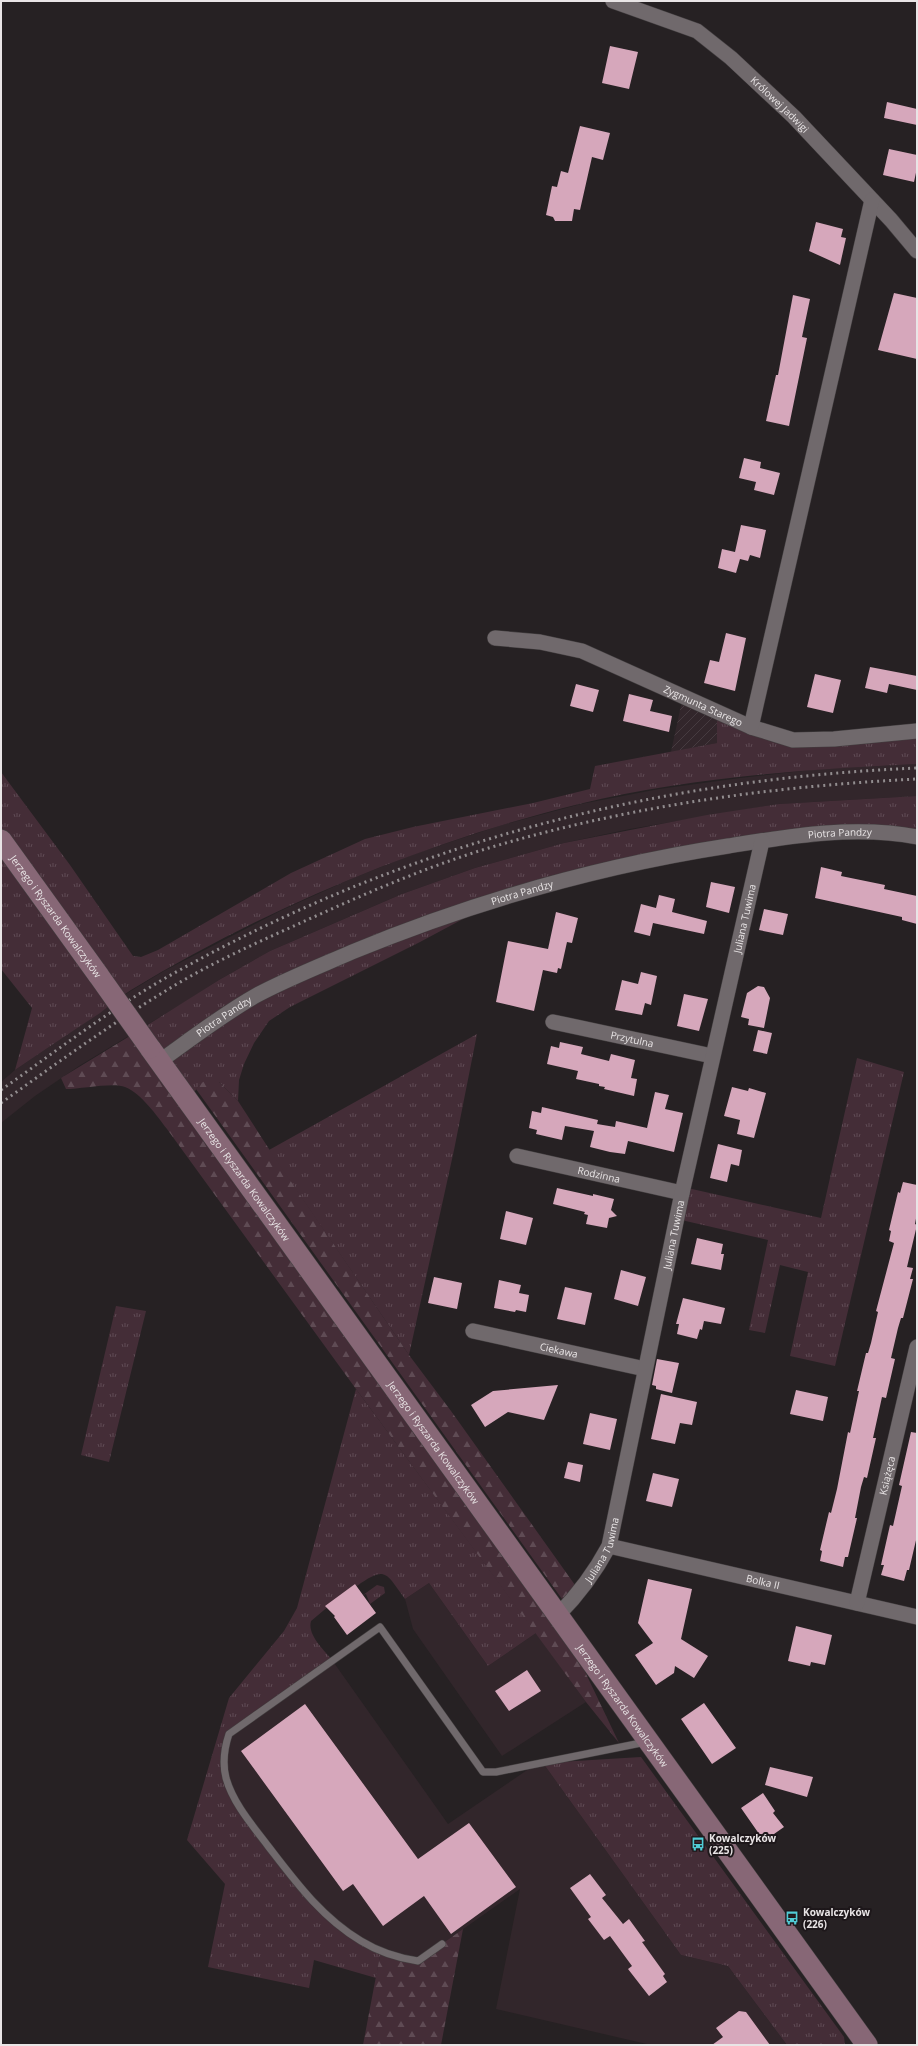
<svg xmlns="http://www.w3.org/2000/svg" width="918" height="2046" viewBox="0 0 918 2046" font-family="'Open Sans',sans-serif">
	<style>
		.built { fill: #32262b }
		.industrial { fill: url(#industrial-furrows) }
		.grass { fill: url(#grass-tufts) }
		.forest { fill: url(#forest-firs) }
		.building { fill: #d6a7bb }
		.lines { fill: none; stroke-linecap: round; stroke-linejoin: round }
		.lane-casing { stroke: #433f40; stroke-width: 8 }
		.street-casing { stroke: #433f40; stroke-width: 16 }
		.secondary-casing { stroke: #433f40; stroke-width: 22 }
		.lane { stroke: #70696c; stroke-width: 7 }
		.street { stroke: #70696c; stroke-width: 15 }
		.secondary { stroke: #876776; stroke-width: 21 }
		.rail { stroke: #928d8f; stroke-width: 3; stroke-dasharray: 2 4; stroke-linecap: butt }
		.secondary-bridge-casing { stroke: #433f40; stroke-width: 22; stroke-linecap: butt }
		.secondary-bridge { stroke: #876776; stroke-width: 21 }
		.labels { text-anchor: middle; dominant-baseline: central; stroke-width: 4; stroke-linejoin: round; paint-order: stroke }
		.street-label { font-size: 10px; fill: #e9e5e6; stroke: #1d171a }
		.poi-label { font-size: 10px; font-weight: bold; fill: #e9e5e6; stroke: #1d171a; text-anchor: start }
	</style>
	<defs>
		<pattern id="industrial-furrows" width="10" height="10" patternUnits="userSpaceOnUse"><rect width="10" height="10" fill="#32262b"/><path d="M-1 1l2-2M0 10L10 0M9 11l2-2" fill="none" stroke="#463b40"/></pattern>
		<pattern id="grass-tufts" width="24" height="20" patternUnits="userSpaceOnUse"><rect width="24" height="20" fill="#442d37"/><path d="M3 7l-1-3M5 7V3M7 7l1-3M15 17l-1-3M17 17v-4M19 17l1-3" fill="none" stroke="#5f4b54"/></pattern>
		<pattern id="forest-firs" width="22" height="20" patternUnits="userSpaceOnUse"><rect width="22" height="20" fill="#442d37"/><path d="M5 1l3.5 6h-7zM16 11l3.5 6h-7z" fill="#5f4b54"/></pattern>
	</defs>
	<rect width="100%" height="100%" fill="#262123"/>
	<path class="built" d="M 917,764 L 917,796 L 779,804 L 630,829 L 564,843 L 475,868 L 402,894 L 270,951 L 219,980 L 185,1002 L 79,1066 L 35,1096 L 1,1123 L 1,1082 L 15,1070 L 129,992 L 164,971 L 280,911 L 353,878 L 414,854 L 502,825 L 581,804 L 659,789 L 740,778 L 820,769 Z
		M 429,1583 L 488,1666 L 536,1633 L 586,1702 L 502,1756 L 413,1629 L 405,1599 Z
		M 332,1660 L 448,1824 L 536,1764 L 543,1763 L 681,1955 L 728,1966 L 787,2045 L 651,2045 L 496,2009 L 520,1889 L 418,1961 L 395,1957 L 332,1920 L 254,1828 L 229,1784 L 225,1746 L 229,1734 Z"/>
	<path class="industrial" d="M 683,696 L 717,712 L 717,743 L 671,752 Z"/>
	<path class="grass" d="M 717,712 L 777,736 L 917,731 L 917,764 C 805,769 688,778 579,804 C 422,843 270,906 131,990 C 120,997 110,1005 100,1013 C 71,1032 43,1051 15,1070 L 32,1008 L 1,969 L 1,772 L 70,865 L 133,956 L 141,957 L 158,950 L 291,873 L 365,839 L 413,827 L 533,803 L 590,789 L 595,766 L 717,743 Z
		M 917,796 L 917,837 L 798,836 L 504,897 L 420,942 L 290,1007 L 269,1021 L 254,1043 L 244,1064 L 239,1080 L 238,1101 L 219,1082 L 200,1084 L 188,1101 L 138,1031 L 219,980 L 270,951 L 402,894 L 475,868 L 564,843 L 707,815 L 779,804 Z
		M 477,1034 L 454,1150 L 409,1355 L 269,1150 Z
		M 857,1058 L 904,1072 L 835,1366 L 790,1356 L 808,1272 L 780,1265 L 765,1333 L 749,1330 L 768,1240 L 677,1219 L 683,1187 L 821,1218 Z
		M 116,1306 L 146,1311 L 109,1462 L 81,1455 Z
		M 356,1389 L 536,1633 L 488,1666 L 429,1583 L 405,1599 C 386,1573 386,1565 357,1586 L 355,1584 L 311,1621 C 307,1635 324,1650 332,1660 L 236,1727 L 225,1746 L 226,1779 L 254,1828 L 332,1920 L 381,1950 L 376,1978 L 314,1960 L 309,1988 L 208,1967 L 225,1884 L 187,1840 L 229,1698 L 284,1631 L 297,1608 Z
		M 377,1585 L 384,1587 L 385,1593 L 370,1604 L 366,1594 L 363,1595 Z
		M 641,1757 L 844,2037 L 845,2045 L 787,2045 L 728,1966 L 681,1955 L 543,1763 Z"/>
	<path class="forest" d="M 138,1031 L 558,1615 L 619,1743 L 586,1702 L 356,1389 L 167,1129 C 157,1116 141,1093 125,1087 C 114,1082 81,1089 66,1089 L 61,1078 Z
		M 211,1077 L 219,1082 L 238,1101 L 269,1149 L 409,1355 L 451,1411 L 580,1592 L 567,1606 L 196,1089 L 200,1084 Z
		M 463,1929 L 441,2045 L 363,2045 L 381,1950 L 418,1961 Z"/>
	<path class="building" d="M 610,46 L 638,52 L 629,89 L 602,83 Z
		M 887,102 L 917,109 L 917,125 L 884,118 Z
		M 580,126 L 610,133 L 603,160 L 592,157 L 580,210 L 574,209 L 572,221 L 555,221 L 553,217 L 546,215 L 552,186 L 557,187 L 561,171 L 568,173 Z
		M 889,149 L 917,155 L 917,168 L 914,182 L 883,175 Z
		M 816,222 L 843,229 L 841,237 L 846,238 L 840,265 L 809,251 Z
		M 894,293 L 917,298 L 917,359 L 878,350 Z
		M 793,295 L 810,299 L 802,337 L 807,338 L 789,426 L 766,421 L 776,375 L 778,375 Z
		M 744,458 L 761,462 L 760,468 L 780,473 L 774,495 L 754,490 L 756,482 L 739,478 Z
		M 741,525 L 766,530 L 760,558 L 750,555 L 748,561 L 740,559 L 736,573 L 718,568 L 722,549 L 735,552 Z
		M 726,633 L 746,638 L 735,691 L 704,683 L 710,660 L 719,662 Z
		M 870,667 L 917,676 L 917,690 L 889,684 L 887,693 L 865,688 Z
		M 815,674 L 841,680 L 833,713 L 807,707 Z
		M 576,684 L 599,690 L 593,712 L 570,706 Z
		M 629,694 L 653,700 L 650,711 L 672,716 L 669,732 L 623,721 Z
		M 821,867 L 842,872 L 841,876 L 885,885 L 884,889 L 917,896 L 917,924 L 902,920 L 902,917 L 815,898 Z
		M 711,882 L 735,887 L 729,913 L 706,907 Z
		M 659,895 L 675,899 L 672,912 L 707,921 L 704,934 L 653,923 L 650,936 L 634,932 L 641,904 L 656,908 Z
		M 764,909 L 788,914 L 783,935 L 759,930 Z
		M 556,912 L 578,918 L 572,943 L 567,942 L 561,969 L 558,968 L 557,973 L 543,970 L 534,1011 L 496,1002 L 508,941 L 548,949 Z
		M 641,972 L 657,976 L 651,1005 L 645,1003 L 642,1015 L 615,1010 L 622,980 L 638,984 Z
		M 758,986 L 764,987 L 770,998 L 764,1028 L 748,1025 L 749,1019 L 741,1017 L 747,993 Z
		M 684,994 L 708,999 L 699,1031 L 677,1026 Z
		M 758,1030 L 772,1033 L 767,1054 L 753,1051 Z
		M 560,1042 L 583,1047 L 581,1054 L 609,1061 L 611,1054 L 635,1060 L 631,1078 L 637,1079 L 634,1096 L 604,1089 L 605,1087 L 599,1086 L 599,1084 L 576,1079 L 578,1071 L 547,1064 L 551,1046 L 559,1048 Z
		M 732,1087 L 748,1091 L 749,1088 L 766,1093 L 754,1138 L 737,1134 L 740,1120 L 724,1116 Z
		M 655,1092 L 669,1095 L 665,1109 L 683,1113 L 674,1152 L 628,1141 L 625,1154 L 610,1152 L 590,1147 L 594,1131 L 565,1126 L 562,1140 L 536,1134 L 537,1130 L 529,1128 L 532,1111 L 541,1113 L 542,1107 L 598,1120 L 597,1124 L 615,1127 L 616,1121 L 647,1128 Z
		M 718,1144 L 742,1150 L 739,1166 L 731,1164 L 727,1182 L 710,1178 Z
		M 903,1182 L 917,1185 L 917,1213 L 915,1224 L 917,1225 L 907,1267 L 913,1268 L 910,1279 L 913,1279 L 903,1318 L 901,1318 L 898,1328 L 891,1358 L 895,1359 L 886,1398 L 882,1397 L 873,1438 L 876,1438 L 867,1478 L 864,1477 L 861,1487 L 855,1518 L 857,1518 L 848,1557 L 845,1557 L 843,1567 L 820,1561 L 822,1551 L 820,1550 L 829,1512 L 831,1513 L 837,1489 L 848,1432 L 850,1433 L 859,1391 L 857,1391 L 866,1353 L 868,1353 L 871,1343 L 878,1312 L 876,1311 L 894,1243 L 889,1241 L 891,1231 L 889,1230 L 898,1192 L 900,1193 Z
		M 557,1188 L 593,1196 L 593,1194 L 614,1199 L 611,1210 L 617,1216 L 609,1218 L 607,1228 L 586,1224 L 588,1215 L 584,1214 L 585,1212 L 553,1204 Z
		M 506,1211 L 533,1218 L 526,1245 L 500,1239 Z
		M 697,1238 L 723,1244 L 721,1254 L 724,1254 L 721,1270 L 691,1264 Z
		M 621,1270 L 646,1277 L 638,1306 L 614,1299 Z
		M 434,1277 L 462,1283 L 457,1309 L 428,1303 Z
		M 499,1280 L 521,1285 L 519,1293 L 529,1295 L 526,1312 L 516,1310 L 515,1312 L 494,1308 Z
		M 565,1287 L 592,1293 L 585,1325 L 557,1319 Z
		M 683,1298 L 725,1308 L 721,1324 L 704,1321 L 702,1330 L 700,1329 L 697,1339 L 677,1334 L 679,1324 L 676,1324 Z
		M 657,1359 L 679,1363 L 672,1393 L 656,1389 L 656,1386 L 652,1385 Z
		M 558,1385 L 544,1420 L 508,1412 L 485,1427 L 471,1405 L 493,1391 Z
		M 796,1390 L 828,1397 L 823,1421 L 790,1414 Z
		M 661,1394 L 697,1402 L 692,1425 L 680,1423 L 675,1444 L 651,1439 Z
		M 590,1413 L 617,1419 L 610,1450 L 583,1444 Z
		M 911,1432 L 917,1433 L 917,1536 L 909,1570 L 907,1570 L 904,1581 L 881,1575 L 884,1565 L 881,1565 L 890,1525 L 893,1526 L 902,1486 L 899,1485 Z
		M 568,1462 L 583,1465 L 580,1482 L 564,1478 Z
		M 653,1473 L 679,1479 L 672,1507 L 646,1501 Z
		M 648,1579 L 692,1589 L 681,1639 L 708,1656 L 694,1678 L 675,1666 L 674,1673 L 656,1685 L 635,1655 L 653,1643 L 638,1623 Z
		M 355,1584 L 376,1613 L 347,1635 L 334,1617 L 335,1616 L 325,1606 Z
		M 796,1626 L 832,1635 L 825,1665 L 811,1662 L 810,1666 L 788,1661 Z
		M 527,1670 L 541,1691 L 509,1711 L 495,1691 Z
		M 704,1703 L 736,1748 L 712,1764 L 681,1719 Z
		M 305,1704 L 418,1859 L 469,1823 L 516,1887 L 451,1934 L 424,1896 L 383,1926 L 353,1884 L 343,1891 L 241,1751 Z
		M 770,1767 L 813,1777 L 807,1797 L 765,1785 Z
		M 763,1793 L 775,1811 L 773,1813 L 784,1827 L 764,1841 L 741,1808 Z
		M 590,1874 L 606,1895 L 602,1898 L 623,1924 L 629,1919 L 645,1941 L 642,1942 L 665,1974 L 663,1976 L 667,1982 L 649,1996 L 628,1969 L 632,1966 L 610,1936 L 604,1940 L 588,1919 L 591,1917 L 570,1888 Z
		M 739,2011 L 746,2012 L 770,2045 L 712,2045 L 723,2037 L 716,2028 Z"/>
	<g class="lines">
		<g class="lane-casing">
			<path id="lane" d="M 442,1944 L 418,1961 C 398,1958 379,1952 361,1941 C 321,1917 295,1881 268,1846 C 252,1825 233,1803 226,1778 C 222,1762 224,1749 229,1734 L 380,1627 L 483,1772 L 496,1772 L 646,1742"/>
		</g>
		<g class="street-casing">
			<g id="street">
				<path id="s1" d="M 613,1 L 697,31 L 731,58 L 794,117 L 891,220 L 917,251"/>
				<path id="s2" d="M 495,638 L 540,642 L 582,651 L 751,727 L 793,740 L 834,739 L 917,731"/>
				<path d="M 751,727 L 872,200"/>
				<path id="s3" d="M 553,1022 L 712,1056"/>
				<path id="s4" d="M 160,1061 C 191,1039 223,1014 257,995 C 287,979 320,966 352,952 C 473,902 599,866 728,846 C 791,836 855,825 917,837"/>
				<path id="s5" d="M 517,1156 L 682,1193"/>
				<path id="s6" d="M 473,1331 L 645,1369"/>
				<path id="s7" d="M 609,1546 L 917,1617"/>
				<path id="s8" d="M 857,1603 L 917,1347"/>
				<path id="s9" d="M 558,1615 C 579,1594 595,1572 609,1546 L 682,1193 L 762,841"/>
			</g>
		</g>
		<g class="secondary-casing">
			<g id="secondary">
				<path id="s10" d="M 1,840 L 99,976"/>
				<path id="s11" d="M 150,1048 L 867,2045"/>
			</g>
		</g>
		<use href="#lane" class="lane"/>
		<use href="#street" class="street"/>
		<use href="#secondary" class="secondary"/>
		<path class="rail" d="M 1,1090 C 59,1049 116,1005 178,971 C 408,843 655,779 917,768
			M 1,1103 C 60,1061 119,1018 182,981 C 222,958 265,939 307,920 C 367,893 428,866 492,847 C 630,806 773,786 917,779"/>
		<g class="secondary-bridge-casing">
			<path id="secondary-bridge" d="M 99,976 L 150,1048"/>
		</g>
		<use href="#secondary-bridge" class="secondary-bridge"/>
	</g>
	<defs>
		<g id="bus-bare" transform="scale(1.08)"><path d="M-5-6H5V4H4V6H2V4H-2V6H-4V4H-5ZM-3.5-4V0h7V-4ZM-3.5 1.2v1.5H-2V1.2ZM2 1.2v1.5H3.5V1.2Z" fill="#51ccd5" stroke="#1d171a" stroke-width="2.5" paint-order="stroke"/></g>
	</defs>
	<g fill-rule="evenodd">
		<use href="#bus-bare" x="698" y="1844"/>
		<use href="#bus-bare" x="792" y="1918"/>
	</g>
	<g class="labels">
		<g class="street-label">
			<text stroke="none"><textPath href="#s1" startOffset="200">Królowej Jadwigi</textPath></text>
			<text stroke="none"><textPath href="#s2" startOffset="221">Zygmunta Starego</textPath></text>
			<text stroke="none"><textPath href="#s4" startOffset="726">Piotra Pandzy</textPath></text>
			<text stroke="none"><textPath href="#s4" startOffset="402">Piotra Pandzy</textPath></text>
			<text stroke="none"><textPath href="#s10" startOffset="94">Jerzego i Ryszarda Kowalczyków</textPath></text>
			<text stroke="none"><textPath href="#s9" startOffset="728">Juliana Tuwima</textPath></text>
			<text stroke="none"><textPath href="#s4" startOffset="78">Piotra Pandzy</textPath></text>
			<text stroke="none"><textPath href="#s3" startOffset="81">Przytulna</textPath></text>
			<text stroke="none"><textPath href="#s5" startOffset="84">Rodzinna</textPath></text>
			<text stroke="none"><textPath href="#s11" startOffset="162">Jerzego i Ryszarda Kowalczyków</textPath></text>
			<text stroke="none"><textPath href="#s9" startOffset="404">Juliana Tuwima</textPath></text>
			<text stroke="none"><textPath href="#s6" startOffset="88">Ciekawa</textPath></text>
			<text stroke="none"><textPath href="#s11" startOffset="486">Jerzego i Ryszarda Kowalczyków</textPath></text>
			<text stroke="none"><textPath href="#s8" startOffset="131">Książęca</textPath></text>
			<text stroke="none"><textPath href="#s9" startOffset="80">Juliana Tuwima</textPath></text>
			<text stroke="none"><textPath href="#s7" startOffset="158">Bolka II</textPath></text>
			<text stroke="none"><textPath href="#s11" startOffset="810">Jerzego i Ryszarda Kowalczyków</textPath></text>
		</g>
		<g class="poi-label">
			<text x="709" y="1838">Kowalczyków<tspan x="709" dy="12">(225)</tspan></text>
			<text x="803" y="1912">Kowalczyków<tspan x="803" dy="12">(226)</tspan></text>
		</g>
	</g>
	<rect width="918" height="2046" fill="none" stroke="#e9e5e6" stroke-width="4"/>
</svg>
